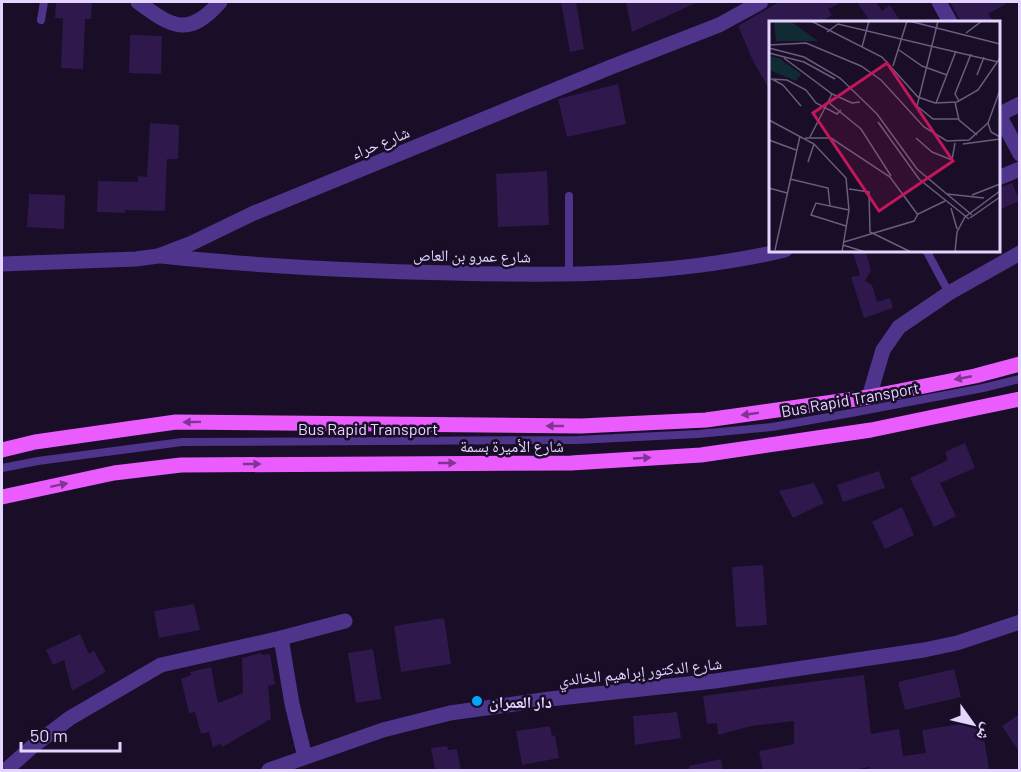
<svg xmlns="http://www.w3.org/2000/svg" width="1021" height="772" viewBox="0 0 1021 772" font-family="Barlow,'Noto Naskh Arabic',sans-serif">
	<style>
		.building { fill: #2f184b }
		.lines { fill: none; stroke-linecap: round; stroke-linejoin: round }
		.lane { stroke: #4e348b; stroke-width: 8 }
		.street { stroke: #4e348b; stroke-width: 15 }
		.primary { stroke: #eb5cff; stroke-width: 15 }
		.oneway { fill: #823494 }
		.poi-dot { fill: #01a5ff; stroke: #190d28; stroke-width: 2 }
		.labels { text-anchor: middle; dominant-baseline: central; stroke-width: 5; stroke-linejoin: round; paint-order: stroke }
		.street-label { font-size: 16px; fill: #e4d5ff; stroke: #190d28 }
		.poi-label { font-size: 16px; font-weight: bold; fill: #e4d5ff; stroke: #190d28; text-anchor: start }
		.inset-road { fill: none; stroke: #6a5d7e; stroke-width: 1.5 }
		.view { fill: #c2185b; fill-opacity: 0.15; stroke: #c2185b; stroke-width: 3 }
		.inset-edge { fill: none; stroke: #e4d5ff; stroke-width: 3 }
	</style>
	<rect width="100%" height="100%" fill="#190d28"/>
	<path class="building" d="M 56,2 L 92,2 L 91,19 L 85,19 L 83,69 L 61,68 L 63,18 L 55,18 Z
		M 561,2 L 576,2 L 584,49 L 570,52 Z
		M 626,2 L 698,2 L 632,32 Z
		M 779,2 L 842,2 L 828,9 L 832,15 L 821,22 L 771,22 L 771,92 L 753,61 L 738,26 Z
		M 857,2 L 876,2 L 882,11 L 890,5 L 901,22 L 865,22 L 869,20 Z
		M 950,2 L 1009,2 L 988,14 L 994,22 L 961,22 Z
		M 130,35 L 162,36 L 161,74 L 129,73 Z
		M 618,84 L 626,124 L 567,137 L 558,99 Z
		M 150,123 L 179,125 L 178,159 L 167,159 L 165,211 L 125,210 L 125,213 L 97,212 L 98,181 L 138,182 L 138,176 L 147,177 Z
		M 547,171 L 549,225 L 498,227 L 496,174 Z
		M 1012,183 L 1020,201 L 999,210 L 999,188 Z
		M 29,194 L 65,195 L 64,229 L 27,227 Z
		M 852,250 L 865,250 L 871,270 L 865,281 L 872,285 L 877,302 L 890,298 L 893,308 L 864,318 L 851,277 L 860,275 Z
		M 965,443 L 975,468 L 940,483 L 956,516 L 934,527 L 910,478 L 948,460 L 945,452 Z
		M 879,471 L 885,488 L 843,502 L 837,485 Z
		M 814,483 L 824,503 L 793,518 L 779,491 Z
		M 902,507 L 914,535 L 885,549 L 872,522 Z
		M 763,565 L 767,625 L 736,627 L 732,567 Z
		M 194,604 L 200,630 L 159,638 L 154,611 Z
		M 444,618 L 451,664 L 401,672 L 394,626 Z
		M 80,634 L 89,654 L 94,651 L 106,672 L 72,691 L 64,660 L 53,665 L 46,650 Z
		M 373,649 L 381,699 L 356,703 L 348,653 Z
		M 261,653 L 262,655 L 270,654 L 275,684 L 268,686 L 271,719 L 222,747 L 221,744 L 213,747 L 209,732 L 201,734 L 195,712 L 189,713 L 181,679 L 191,675 L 190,672 L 211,667 L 218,703 L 243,693 L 242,658 Z
		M 954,669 L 961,697 L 905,710 L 898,682 Z
		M 864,675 L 871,734 L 899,729 L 903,756 L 926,753 L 922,730 L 981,721 L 989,769 L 869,771 L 869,767 L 849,771 L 763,771 L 759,751 L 794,744 L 794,721 L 751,726 L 718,735 L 717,723 L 707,724 L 703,696 Z
		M 677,712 L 681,738 L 635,745 L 633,716 Z
		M 1020,714 L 1020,753 L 1002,726 Z
		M 550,726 L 552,736 L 555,735 L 559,758 L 522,765 L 516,731 Z
		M 447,746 L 448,750 L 457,749 L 461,771 L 435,771 L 431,748 Z
		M 721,759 L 723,771 L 689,771 L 689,766 Z"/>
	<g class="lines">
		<path class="lane" d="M 41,20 L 44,2
			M 569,196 L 569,274
			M 926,250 L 949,293
			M 2,468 L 38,461 L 182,442 L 577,440 L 698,434 L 772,427 L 851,413 L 983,388 L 1020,379"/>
		<path class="street" d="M 138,2 C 172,27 188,38 220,2
			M 939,2 L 950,22
			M 998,113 L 1020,154
			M 998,115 L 1020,104
			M 998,178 L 1020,169
			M 161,256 C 257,266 354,271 451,273 C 562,276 675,276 785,250
			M 2,264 L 136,259 L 158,256 L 192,243 L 254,213 L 611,67 L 719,25 L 761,2
			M 869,397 L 883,350 L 899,327 L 949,293 L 1020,253
			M 281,638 L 292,704 L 305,757
			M 6,770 L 33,746 L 70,718 L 161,665 L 281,638 L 345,621
			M 269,770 L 383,730 L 450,713 L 550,699 L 715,681 L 924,650 L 957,643 L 1020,622"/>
		<path class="primary" d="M 2,450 L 35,442 L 176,422 L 581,426 L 706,420 L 869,397 L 975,376 L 1020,364
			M 2,497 L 114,473 L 181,465 L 571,463 L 701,455 L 871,430 L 1020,399"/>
	</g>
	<defs><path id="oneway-solid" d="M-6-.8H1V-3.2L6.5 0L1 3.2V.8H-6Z" transform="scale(1.5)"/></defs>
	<g class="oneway">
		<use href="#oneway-solid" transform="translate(963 378) rotate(169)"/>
		<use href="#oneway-solid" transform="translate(750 414) rotate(172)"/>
		<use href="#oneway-solid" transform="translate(192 422) rotate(179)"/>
		<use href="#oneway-solid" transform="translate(555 426) rotate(-180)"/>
		<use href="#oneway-solid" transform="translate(642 458) rotate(-3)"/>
		<use href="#oneway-solid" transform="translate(447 463)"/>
		<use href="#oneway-solid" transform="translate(252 464)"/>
		<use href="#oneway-solid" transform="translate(59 485) rotate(-12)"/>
	</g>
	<circle class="poi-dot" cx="477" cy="701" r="6"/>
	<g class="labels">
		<g class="street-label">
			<text transform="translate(380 142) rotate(-22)">شارع حراء</text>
			<text transform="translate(472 255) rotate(1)">شارع عمرو بن العاص</text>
			<text transform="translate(850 399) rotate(-10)">Bus Rapid Transport</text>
			<text x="368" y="428">Bus Rapid Transport</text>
			<text x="512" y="445">شارع الأميرة بسمة</text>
			<text transform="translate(640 671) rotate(-6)">شارع الدكتور إبراهيم الخالدي</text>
		</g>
		<g class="poi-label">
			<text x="489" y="701">دار العمران</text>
		</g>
	</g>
	<g transform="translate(769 21)">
		<rect width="231" height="231" fill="#190d28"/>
		<path d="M 5,0 L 21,0 L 49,20 L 7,20 ZM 0,35 L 10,37 L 32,53 L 27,60 L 0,49 Z" fill="#102b33"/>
		<path class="inset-road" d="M 42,0 L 113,36 L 149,76 L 166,82 L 188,81 L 209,69 L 231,37M 140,0 L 231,23M 169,0 L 148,85 L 164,98 L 189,98M 58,11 L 69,3 L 229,41M 197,12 L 213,0M 0,24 L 37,22 L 92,45 L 112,59 L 155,106 L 178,120 L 200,119 L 219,102M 93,26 L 100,0M 0,27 L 35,36 L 71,57 L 108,93 L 148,148 L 203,194M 130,29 L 153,45 L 178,54M 0,32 L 35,41 L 66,58M 15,37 L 63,73 L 41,116M 124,45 L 138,0M 208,54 L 215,36M 2,58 L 18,59 L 37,69 L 47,82 L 68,93 L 72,89M 3,58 L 14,64 L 32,85M 231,69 L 219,102 L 222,111 L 231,116M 61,72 L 83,82 L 91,81M 190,80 L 186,73 L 202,33M 59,81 L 92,108 L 122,155M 186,81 L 190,99 L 208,114M 167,82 L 187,30M 0,99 L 45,123 L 77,157 L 80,189 L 73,231M 109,101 L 150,158 L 200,198M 36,117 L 62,117 L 121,156 L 149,194M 147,117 L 163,131 L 183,139 L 186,122M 0,119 L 27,129M 194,123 L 231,118M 39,141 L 45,123M 21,158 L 59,167 L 61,185M 0,167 L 18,172M 80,168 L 100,171 L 101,211 L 142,231M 178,173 L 215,177M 203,174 L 231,163M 182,187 L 188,208M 201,197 L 231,176M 77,205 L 42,194 L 47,182 L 80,189M 75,221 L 145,200 L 149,193 L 176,180M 74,224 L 96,231M 6,229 L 31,115M 186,231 L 188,211 L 196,196 L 231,170"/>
		<path class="view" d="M 118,42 L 184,140 L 110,190 L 44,92 Z"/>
		<rect width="231" height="231" class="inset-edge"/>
	</g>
	<rect width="1021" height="772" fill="none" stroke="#e4d5ff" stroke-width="6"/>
	<g transform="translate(973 724) rotate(124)" stroke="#190d28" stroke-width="4.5" paint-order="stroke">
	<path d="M0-4.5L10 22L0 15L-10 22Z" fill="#e4d5ff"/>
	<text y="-9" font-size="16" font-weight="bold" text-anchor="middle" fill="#e4d5ff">ش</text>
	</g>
	<path d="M21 742v9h99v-9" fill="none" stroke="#e4d5ff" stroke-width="3"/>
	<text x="30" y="742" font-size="18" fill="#e4d5ff" stroke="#190d28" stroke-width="4.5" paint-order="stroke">50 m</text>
</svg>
